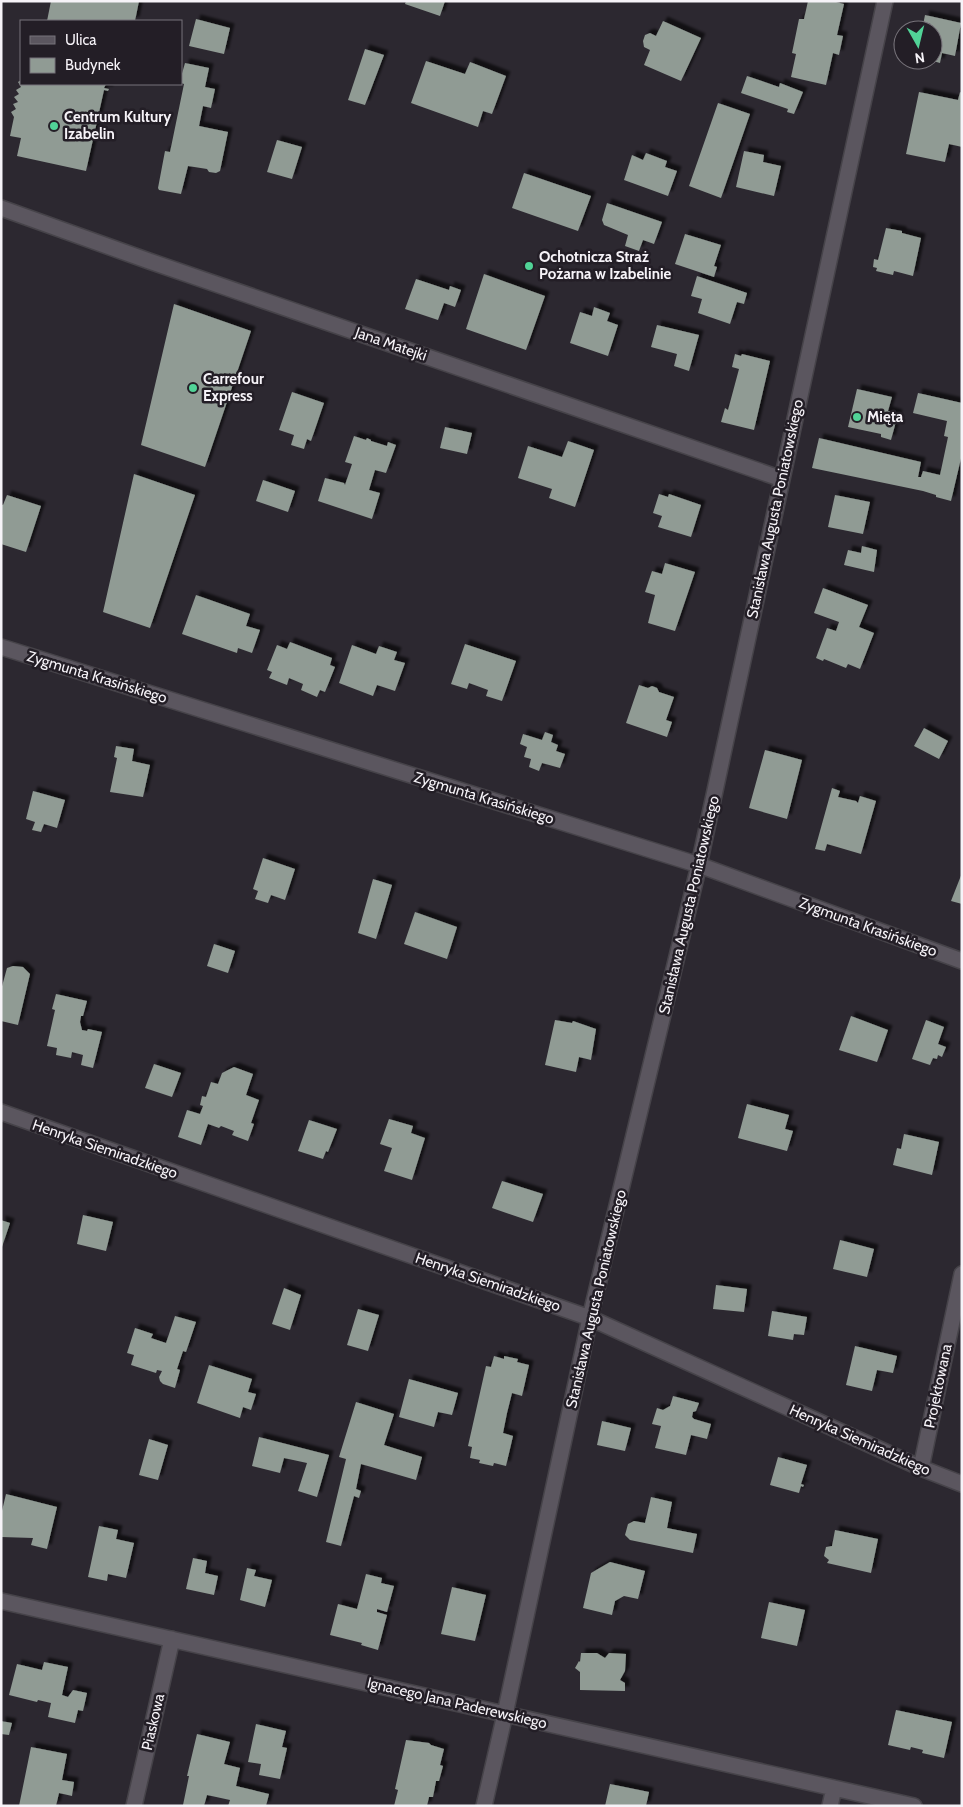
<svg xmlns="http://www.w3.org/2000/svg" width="963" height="1807" viewBox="0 0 963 1807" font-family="Cabin,sans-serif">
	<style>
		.building { fill: #909b94; filter: url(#shadow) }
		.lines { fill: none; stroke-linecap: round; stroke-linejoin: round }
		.minor-casing { stroke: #464349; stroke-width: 18 }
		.minor { stroke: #5b565f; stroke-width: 15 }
		.poi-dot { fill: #51d397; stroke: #231e26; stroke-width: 2 }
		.labels { text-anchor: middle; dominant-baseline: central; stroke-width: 5; stroke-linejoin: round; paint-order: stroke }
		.poi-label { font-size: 15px; font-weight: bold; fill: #f6f3f8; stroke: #231e26; text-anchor: start }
		.street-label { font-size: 15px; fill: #f6f3f8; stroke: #231e26 }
	</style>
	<defs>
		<filter id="shadow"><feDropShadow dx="4.5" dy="-4.5" stdDeviation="1" flood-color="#0009"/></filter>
	</defs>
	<rect width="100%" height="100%" fill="#2c2830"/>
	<path class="building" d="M 51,1 L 139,1 L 135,21 L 47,21 Z
		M 406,1 L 445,1 L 440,16 L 405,4 Z
		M 808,1 L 832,1 L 844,4 L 837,35 L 843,36 L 839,55 L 833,53 L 826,85 L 791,77 L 796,54 L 792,53 L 799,19 L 804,19 Z
		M 925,15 L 961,23 L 955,56 L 942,53 L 940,63 L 933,61 L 933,30 L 922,30 Z
		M 196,19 L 230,28 L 224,54 L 189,46 Z
		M 663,21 L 701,38 L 681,81 L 644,65 L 650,50 L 644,47 L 643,41 L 645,35 L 650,33 L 656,36 Z
		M 365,49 L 384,55 L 365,105 L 348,100 Z
		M 426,61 L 465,74 L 470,62 L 506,76 L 492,114 L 483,111 L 478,127 L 411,103 Z
		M 185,63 L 209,68 L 205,87 L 215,89 L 211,108 L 203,106 L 199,126 L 228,132 L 220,171 L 216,173 L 209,172 L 207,169 L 188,166 L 181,194 L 159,190 L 158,188 L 165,151 L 170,152 L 184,84 L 181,83 L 181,77 Z
		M 747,76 L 779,87 L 780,83 L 803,92 L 794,114 L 787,112 L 788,109 L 741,93 Z
		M 21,80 L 21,84 L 106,84 L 104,88 L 109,89 L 108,91 L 104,90 L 86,171 L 17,156 L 21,138 L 10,136 L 14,117 L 11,112 L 16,109 L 13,104 L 18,102 L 14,97 L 19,94 L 16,90 L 21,87 L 18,82 Z
		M 919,92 L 958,100 L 960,92 L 962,93 L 962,147 L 949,144 L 945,162 L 906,154 Z
		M 718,103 L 750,114 L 721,198 L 689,186 Z
		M 277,140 L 302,147 L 292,179 L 267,172 Z
		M 744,151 L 764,155 L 763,162 L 781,166 L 774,196 L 736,187 Z
		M 646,153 L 667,161 L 665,167 L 677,171 L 668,196 L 624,180 L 632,155 L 643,160 Z
		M 524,173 L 591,196 L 578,231 L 512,208 Z
		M 607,203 L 662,222 L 654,244 L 643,240 L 639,251 L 625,246 L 628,235 L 604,225 L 602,220 Z
		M 886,228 L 902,231 L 902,233 L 921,238 L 913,276 L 894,271 L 893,275 L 876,271 L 877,268 L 873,267 L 874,259 L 878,260 Z
		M 685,234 L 721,245 L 714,266 L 717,267 L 714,277 L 675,264 Z
		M 484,274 L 545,296 L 526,350 L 466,329 Z
		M 697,276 L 747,293 L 744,304 L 737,302 L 730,324 L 698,313 L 702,299 L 691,296 Z
		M 416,279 L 449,290 L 450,286 L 461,290 L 455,307 L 444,303 L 438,320 L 405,309 Z
		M 174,304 L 251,331 L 205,467 L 141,445 Z
		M 594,307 L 610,313 L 607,321 L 618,325 L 608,356 L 570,343 L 580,312 L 592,316 Z
		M 657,325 L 699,335 L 689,371 L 674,366 L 677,354 L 651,347 Z
		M 735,354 L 741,356 L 742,354 L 770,361 L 754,430 L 721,422 L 725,408 L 728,410 L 739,369 L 732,367 Z
		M 857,389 L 892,397 L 888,411 L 898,414 L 891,440 L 881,437 L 881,434 L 848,427 Z
		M 292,392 L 324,403 L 311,441 L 307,439 L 304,449 L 291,445 L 294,435 L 279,430 Z
		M 918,393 L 962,403 L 962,454 L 951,501 L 936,497 L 936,495 L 923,491 L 812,468 L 819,438 L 921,462 L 918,477 L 921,477 L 923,471 L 940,475 L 948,437 L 944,436 L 947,421 L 913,413 Z
		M 445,427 L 472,433 L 467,454 L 440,448 Z
		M 354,436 L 366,440 L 367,438 L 371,440 L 371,441 L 387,446 L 388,442 L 396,445 L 386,473 L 375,470 L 369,490 L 380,493 L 372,519 L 318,501 L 325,478 L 344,483 L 345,485 L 352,464 L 345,462 Z
		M 568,441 L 594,450 L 575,507 L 549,498 L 552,489 L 518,478 L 528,446 L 562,457 Z
		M 134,474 L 195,495 L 150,628 L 103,612 Z
		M 263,480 L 295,491 L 288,512 L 256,501 Z
		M 659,494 L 668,497 L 669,494 L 701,505 L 691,537 L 658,527 L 662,516 L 653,513 Z
		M 7,495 L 41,506 L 26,552 L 1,544 L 1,504 L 3,505 Z
		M 835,495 L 870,502 L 863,534 L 828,527 Z
		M 862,546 L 877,550 L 874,572 L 844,565 L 848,550 L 861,553 Z
		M 665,563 L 695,572 L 675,631 L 648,623 L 655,595 L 645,592 L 652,571 L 662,574 Z
		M 823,588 L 868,605 L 859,627 L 874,633 L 860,669 L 848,664 L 846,668 L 824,659 L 823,661 L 816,658 L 827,628 L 836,631 L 839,622 L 814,613 Z
		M 196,595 L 250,614 L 246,626 L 260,630 L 252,653 L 238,648 L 237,653 L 182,634 Z
		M 290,642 L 332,658 L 330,665 L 335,667 L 325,692 L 320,690 L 317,697 L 301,690 L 303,684 L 289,678 L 287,685 L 269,678 L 272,672 L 267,670 L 277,645 L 287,649 Z
		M 465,644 L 516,661 L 502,701 L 486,696 L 488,690 L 469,683 L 467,689 L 451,684 Z
		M 352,645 L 376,654 L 379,646 L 397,652 L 394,660 L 405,663 L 395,691 L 377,685 L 373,696 L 339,683 Z
		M 639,685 L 648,688 L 652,686 L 657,688 L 659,692 L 674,697 L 666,720 L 672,722 L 667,737 L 626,723 Z
		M 924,728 L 948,741 L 939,759 L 914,746 Z
		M 545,732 L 553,735 L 551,742 L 558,745 L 556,751 L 565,754 L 560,768 L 542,763 L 539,771 L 529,767 L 531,759 L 524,757 L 527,747 L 520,744 L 523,734 L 542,740 Z
		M 116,746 L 134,749 L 132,761 L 150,765 L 143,797 L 110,792 L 117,758 L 114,757 Z
		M 765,750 L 802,760 L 787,819 L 749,808 Z
		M 832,788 L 840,791 L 838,797 L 856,801 L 858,803 L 860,796 L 876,801 L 861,854 L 827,844 L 825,851 L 815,849 Z
		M 33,791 L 65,800 L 57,828 L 44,824 L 41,832 L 32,830 L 35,822 L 26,819 Z
		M 263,858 L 295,869 L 285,900 L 271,895 L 268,903 L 255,899 L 258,891 L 253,889 Z
		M 962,873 L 962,904 L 951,901 Z
		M 373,879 L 392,885 L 376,939 L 358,933 Z
		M 415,912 L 457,927 L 447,959 L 404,944 Z
		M 214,944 L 235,951 L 228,973 L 207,966 Z
		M 13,966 L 23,967 L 30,974 L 18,1025 L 1,1021 L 1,990 L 7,968 Z
		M 56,994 L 87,1001 L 83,1016 L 81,1016 L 80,1022 L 82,1030 L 87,1031 L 88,1029 L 102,1032 L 93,1068 L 81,1065 L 83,1055 L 72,1052 L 71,1058 L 56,1055 L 57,1048 L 47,1046 L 55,1010 L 52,1009 Z
		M 851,1016 L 888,1030 L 877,1062 L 839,1050 Z
		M 555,1020 L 572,1023 L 573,1021 L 596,1029 L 591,1060 L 579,1057 L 576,1072 L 545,1065 Z
		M 926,1020 L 944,1027 L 938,1044 L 946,1047 L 942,1057 L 938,1055 L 937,1059 L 933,1058 L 930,1065 L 912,1059 Z
		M 154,1064 L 181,1073 L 172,1097 L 145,1088 Z
		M 234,1067 L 253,1074 L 246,1095 L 259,1100 L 251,1123 L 254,1124 L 248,1141 L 232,1135 L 234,1131 L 221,1126 L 219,1128 L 208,1124 L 201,1145 L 178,1137 L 187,1110 L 200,1114 L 203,1106 L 200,1105 L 202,1096 L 206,1097 L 211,1082 L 218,1084 L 222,1073 Z
		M 747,1104 L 789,1115 L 785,1129 L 793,1131 L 787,1151 L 738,1138 Z
		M 389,1119 L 413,1126 L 411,1133 L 425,1138 L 412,1180 L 384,1171 L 392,1148 L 380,1144 Z
		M 309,1120 L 337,1129 L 328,1152 L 326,1151 L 323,1159 L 298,1151 Z
		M 904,1134 L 939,1142 L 932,1175 L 893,1165 L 897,1148 L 901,1149 Z
		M 502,1181 L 543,1194 L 533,1222 L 492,1208 Z
		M 83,1215 L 113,1222 L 106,1251 L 77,1244 Z
		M 1,1220 L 10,1223 L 2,1247 L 1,1247 Z
		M 840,1240 L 874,1249 L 867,1277 L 833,1269 Z
		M 716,1285 L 747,1289 L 744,1312 L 713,1309 Z
		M 284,1288 L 301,1295 L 290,1330 L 272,1324 Z
		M 358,1309 L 379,1315 L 368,1351 L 347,1345 Z
		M 772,1311 L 807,1317 L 804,1335 L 794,1334 L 793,1340 L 768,1336 Z
		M 175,1316 L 196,1322 L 186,1352 L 183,1351 L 177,1369 L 180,1370 L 175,1388 L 163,1384 L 160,1381 L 159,1377 L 162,1371 L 157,1370 L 156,1373 L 131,1365 L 134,1355 L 127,1353 L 135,1328 L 153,1334 L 151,1338 L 166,1343 Z
		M 855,1346 L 897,1356 L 893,1373 L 877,1370 L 872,1391 L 846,1385 Z
		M 494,1356 L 504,1359 L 504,1356 L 518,1359 L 517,1362 L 529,1365 L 522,1396 L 512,1393 L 507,1413 L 503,1433 L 513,1436 L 506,1466 L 494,1463 L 493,1466 L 479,1463 L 480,1460 L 470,1458 L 472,1447 L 468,1446 L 486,1366 L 491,1367 Z
		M 209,1365 L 252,1379 L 248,1392 L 256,1394 L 251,1410 L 243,1407 L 240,1418 L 197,1403 Z
		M 409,1379 L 458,1393 L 452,1415 L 438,1412 L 434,1427 L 399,1417 Z
		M 673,1396 L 699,1403 L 696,1411 L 693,1412 L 692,1417 L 694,1419 L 711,1424 L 707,1439 L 691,1435 L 686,1455 L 655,1448 L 661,1426 L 652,1424 L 657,1408 L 663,1410 L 670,1406 Z
		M 356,1402 L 394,1414 L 384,1445 L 422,1457 L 416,1480 L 361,1464 L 356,1489 L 361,1491 L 359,1498 L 354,1496 L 341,1546 L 326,1542 L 346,1459 L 339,1457 Z
		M 602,1421 L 631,1428 L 625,1451 L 597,1445 Z
		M 259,1437 L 329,1455 L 317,1497 L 298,1491 L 307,1463 L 284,1458 L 280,1473 L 252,1466 Z
		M 149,1439 L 168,1445 L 158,1480 L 139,1475 Z
		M 778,1457 L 807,1465 L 801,1484 L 804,1485 L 803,1487 L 801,1486 L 799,1493 L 770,1485 Z
		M 6,1494 L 57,1507 L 47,1549 L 31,1545 L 33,1538 L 1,1537 L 1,1515 Z
		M 651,1497 L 672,1502 L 667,1528 L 697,1534 L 693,1553 L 630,1540 L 625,1535 L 628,1524 L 634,1521 L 645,1523 Z
		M 99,1526 L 118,1530 L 116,1539 L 134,1543 L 126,1578 L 108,1574 L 107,1581 L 88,1577 Z
		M 835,1530 L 878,1539 L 871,1573 L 827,1563 L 829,1560 L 824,1556 L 826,1547 L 832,1546 Z
		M 193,1558 L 207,1561 L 205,1573 L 218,1576 L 214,1595 L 186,1589 Z
		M 610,1562 L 645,1571 L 638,1599 L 624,1596 L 615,1601 L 612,1615 L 583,1608 L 591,1573 Z
		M 247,1568 L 256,1570 L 254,1576 L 272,1580 L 265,1607 L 240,1600 Z
		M 366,1574 L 382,1578 L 381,1583 L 394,1586 L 387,1612 L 377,1609 L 377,1612 L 387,1615 L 378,1650 L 361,1645 L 362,1643 L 330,1635 L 338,1604 L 357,1609 Z
		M 452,1587 L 486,1595 L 475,1641 L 441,1634 Z
		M 769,1602 L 805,1610 L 797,1646 L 761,1638 Z
		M 581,1653 L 597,1653 L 605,1658 L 609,1653 L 626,1654 L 625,1671 L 620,1680 L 625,1683 L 625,1691 L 580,1690 L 580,1672 L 575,1668 L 579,1661 L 580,1662 Z
		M 44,1662 L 68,1667 L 62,1695 L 68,1697 L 73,1690 L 87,1693 L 83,1711 L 78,1710 L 75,1723 L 48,1717 L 51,1703 L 38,1700 L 37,1702 L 9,1695 L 17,1664 L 42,1670 Z
		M 896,1710 L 952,1722 L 944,1758 L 922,1753 L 923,1750 L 911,1747 L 910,1750 L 888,1745 Z
		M 1,1721 L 12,1723 L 9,1735 L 1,1734 Z
		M 256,1724 L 286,1731 L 282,1747 L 287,1748 L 280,1779 L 259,1775 L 261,1764 L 248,1762 Z
		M 197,1734 L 230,1742 L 224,1764 L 240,1768 L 236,1786 L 269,1794 L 266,1806 L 228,1806 L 230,1800 L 207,1795 L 204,1806 L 183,1805 L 189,1776 L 187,1776 Z
		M 406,1740 L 429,1743 L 431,1745 L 444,1749 L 440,1765 L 443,1766 L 439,1781 L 436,1781 L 433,1797 L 429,1797 L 427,1806 L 394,1806 L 398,1790 L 395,1789 Z
		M 31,1747 L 67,1754 L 62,1780 L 74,1782 L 72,1796 L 59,1793 L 56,1806 L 19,1806 Z
		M 610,1784 L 649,1792 L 646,1806 L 605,1806 Z"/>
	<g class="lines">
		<g class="minor-casing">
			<path id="minor" d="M 1,208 L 149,261 L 782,479
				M 1,647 L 699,865 L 962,961
				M 1,1112 L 590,1318 L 921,1468 L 962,1484
				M 921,1468 L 962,1274
				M 1,1601 L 914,1806
				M 134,1806 L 172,1639
				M 484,1806 L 505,1714 L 590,1318 L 699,865 L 885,1
				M 830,1806 L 834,1788"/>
		</g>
		<use href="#minor" class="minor"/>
	</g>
	<g class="poi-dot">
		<circle cx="54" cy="126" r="5"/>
		<circle cx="529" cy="266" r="5"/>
		<circle cx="193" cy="388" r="5"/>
		<circle cx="857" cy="417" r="5"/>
	</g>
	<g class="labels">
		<g class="poi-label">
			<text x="64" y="117">Centrum Kultury<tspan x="64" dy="17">Izabelin</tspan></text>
			<text x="539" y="257">Ochotnicza Straż<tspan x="539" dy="17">Pożarna w Izabelinie</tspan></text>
			<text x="203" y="379">Carrefour<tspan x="203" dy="17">Express</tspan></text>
			<text x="867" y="417">Mięta</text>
		</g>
		<g class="street-label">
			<text transform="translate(391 344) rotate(19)">Jana Matejki</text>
			<text transform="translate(775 509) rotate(-78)">Stanisława Augusta Poniatowskiego</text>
			<text transform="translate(97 677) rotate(17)">Zygmunta Krasińskiego</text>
			<text transform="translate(484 798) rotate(17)">Zygmunta Krasińskiego</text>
			<text transform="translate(689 905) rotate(-77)">Stanisława Augusta Poniatowskiego</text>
			<text transform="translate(868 927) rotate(20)">Zygmunta Krasińskiego</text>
			<text transform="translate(105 1149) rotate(19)">Henryka Siemiradzkiego</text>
			<text transform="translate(488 1282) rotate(19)">Henryka Siemiradzkiego</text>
			<text transform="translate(596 1299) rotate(-77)">Stanisława Augusta Poniatowskiego</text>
			<text transform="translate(938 1386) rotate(-78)">Projektowana</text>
			<text transform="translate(860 1440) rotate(24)">Henryka Siemiradzkiego</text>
			<text transform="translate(457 1703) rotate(13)">Ignacego Jana Paderewskiego</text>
			<text transform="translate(153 1722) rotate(-77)">Piaskowa</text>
		</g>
	</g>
	<rect width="963" height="1807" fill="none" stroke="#f6f3f8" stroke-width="5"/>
	<rect x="20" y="20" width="162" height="65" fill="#231e26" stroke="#77737a"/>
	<rect x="30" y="36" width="25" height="8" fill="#5b565f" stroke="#77737a"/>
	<text x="65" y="45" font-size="15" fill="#f6f3f8">Ulica</text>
	<rect x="30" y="58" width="25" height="15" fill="#909b94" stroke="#77737a"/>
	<text x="65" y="70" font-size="15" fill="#f6f3f8">Budynek</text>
	<g transform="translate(918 45) rotate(172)"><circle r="24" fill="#231e26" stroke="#77737a"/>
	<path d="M0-4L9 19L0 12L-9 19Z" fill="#51d397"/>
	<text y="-8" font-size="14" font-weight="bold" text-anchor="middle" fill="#f6f3f8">N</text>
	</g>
</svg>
